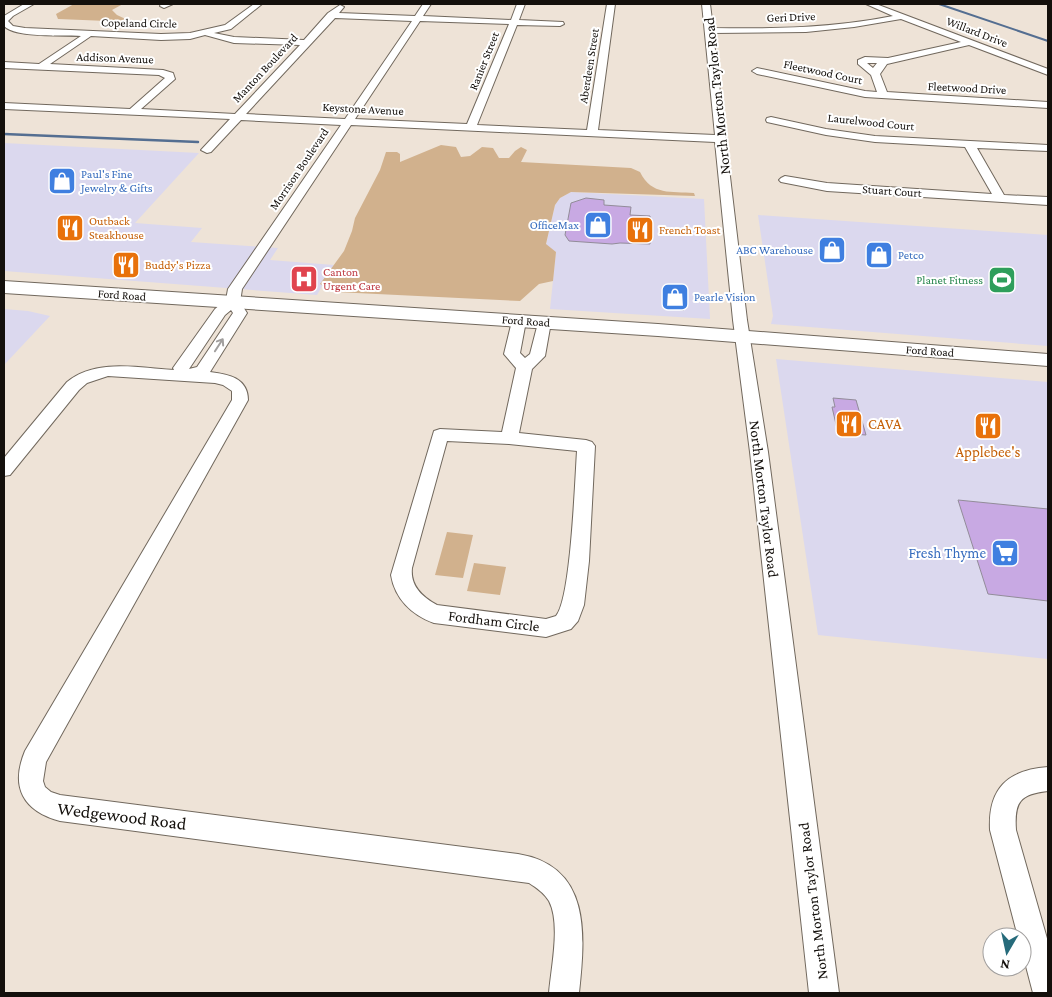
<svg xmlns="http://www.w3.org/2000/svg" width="1052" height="997" viewBox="0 0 1052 997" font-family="'Crimson Pro',serif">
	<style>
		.commercial { fill: #dbd8ee }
		.green { fill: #d1b18d }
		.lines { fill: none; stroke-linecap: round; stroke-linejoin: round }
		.stream-far1 { stroke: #546e91; stroke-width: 2 }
		.stream { stroke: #546e91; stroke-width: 2.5 }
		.building { fill: #c8a9e3; stroke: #928c99 }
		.minor-casing { stroke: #71685d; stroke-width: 2 }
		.major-casing { stroke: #71685d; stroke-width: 2 }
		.minor { fill: #fff; fill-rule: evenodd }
		.major { fill: #fff; fill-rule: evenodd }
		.oneway { stroke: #a19f9e }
		.labels { text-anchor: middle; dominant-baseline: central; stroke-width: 4; stroke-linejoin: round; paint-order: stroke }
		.far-street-label { font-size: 12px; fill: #14100c; stroke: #fff }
		.far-shop-label { font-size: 12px; fill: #366cbe; stroke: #fff; text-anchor: start }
		.far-food-label { font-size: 12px; fill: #c56008; stroke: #fff; text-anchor: start }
		.far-health-label { font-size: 12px; fill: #be3a42; stroke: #fff; text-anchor: start }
		.far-leisure-label { font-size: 12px; fill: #27864d; stroke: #fff; text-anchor: end }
		.street-label { font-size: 15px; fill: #14100c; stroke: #fff }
		.food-label { font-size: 15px; fill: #c56008; stroke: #fff; text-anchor: start }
		.shop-label { font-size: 15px; fill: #366cbe; stroke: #fff; text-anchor: end }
		.near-street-label { font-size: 18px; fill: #14100c; stroke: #fff }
	</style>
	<rect width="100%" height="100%" fill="#eee3d7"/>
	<path class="commercial" d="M 4,143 L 199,153 L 135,223 L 202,228 L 191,242 L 278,248 L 270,260 L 334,265 L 317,295 L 4,271 Z
		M 571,192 L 704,199 L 710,319 L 550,309 L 556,252 L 546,245 L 555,205 L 560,198 Z
		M 758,215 L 1048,235 L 1048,346 L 771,324 L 773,316 Z
		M 4,309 L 28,311 L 50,316 L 4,365 Z
		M 776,359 L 1048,382 L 1048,659 L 818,635 Z"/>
	<path class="green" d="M 74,4 L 123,4 L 112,10 L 117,15 L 132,22 L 58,19 L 56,14 Z
		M 441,145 L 456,147 L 461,157 L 470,156 L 482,147 L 493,148 L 499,158 L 509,158 L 515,151 L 521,147 L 527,150 L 521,162 L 631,168 L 640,172 C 652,196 671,191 694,193 L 695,196 L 571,192 L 560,198 L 555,205 L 546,244 L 556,252 L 553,281 L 539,284 L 520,301 L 336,292 L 320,284 L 344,251 L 352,231 L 355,218 L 380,170 L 386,152 L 397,152 L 400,154 L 400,162 Z
		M 447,532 L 473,535 L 463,578 L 435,575 Z
		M 474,563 L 506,567 L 500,595 L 467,591 Z"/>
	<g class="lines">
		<path class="stream-far1" d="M 939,4 L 1048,41"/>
		<path class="stream" d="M 4,134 L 198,142"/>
	</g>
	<path class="building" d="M 586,198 L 604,200 L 604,205 L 631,207 L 630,215 L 650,216 L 650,244 L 620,243 L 612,244 L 569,241 L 565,235 L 571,203 Z
		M 666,285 L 683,286 L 684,310 L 666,308 Z
		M 833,398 L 856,400 L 866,435 L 838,433 L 832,407 L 835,407 Z
		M 958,500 L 1048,509 L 1048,601 L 988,594 Z"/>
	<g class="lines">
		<g class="minor-casing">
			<path id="minor" d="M 24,4 L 34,4 L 13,16 L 8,21 L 13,26 L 25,28 L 161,34 L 190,33 L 225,25 L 254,4 L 262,4 L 231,29 L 214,33 L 234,37 L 304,40 L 328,13 L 340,5 L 344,7 L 339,13 L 415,16 L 423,4 L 431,4 L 423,16 L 511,20 L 517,4 L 525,4 L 519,20 L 563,22 L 564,24 L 560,26 L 517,25 L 477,125 L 587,130 L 607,4 L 615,4 L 598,130 L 715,135 L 702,4 L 710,4 L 713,28 C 773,29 833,28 893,16 L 866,4 L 876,4 L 1048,69 L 1048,75 L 969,45 L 887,64 L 880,74 L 887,92 L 1048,102 L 1048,108 L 865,97 L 757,74 L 752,71 L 757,68 L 865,91 L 877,92 L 871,75 L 858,64 L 858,60 L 865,57 L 888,58 L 961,42 L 901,19 L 854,27 L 806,32 L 713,33 L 747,320 L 768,452 L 839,993 L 809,993 L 750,452 L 733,320 L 715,142 L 351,125 L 242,289 L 240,302 L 247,313 L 210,372 C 228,374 248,378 248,400 L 46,762 L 43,781 L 45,787 L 51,792 L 60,795 L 518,854 C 592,866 585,936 579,993 L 549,993 C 551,968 561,924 549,901 C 544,893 537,888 529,883 L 60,821 C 23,811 10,787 25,751 L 232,400 L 232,391 L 223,385 L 215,383 L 108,376 L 87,383 L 79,390 L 10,475 L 4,476 L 4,458 L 67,382 C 96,358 140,368 174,370 L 173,368 L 215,309 L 226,300 L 228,289 L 341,125 L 241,120 L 211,152 L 207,153 L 201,150 L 230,119 L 4,109 L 4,103 L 130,109 L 165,78 L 159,75 L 4,68 L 4,62 L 39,64 L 81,36 C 64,35 15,38 4,26 L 4,16 ZM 335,18 L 412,21 L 345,119 L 246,114 ZM 420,21 L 509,24 L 467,124 L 355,119 ZM 205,35 L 234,43 L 300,45 L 235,114 L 141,109 L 175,79 L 173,73 L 163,70 L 50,64 L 91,36 L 161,40 L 190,39 ZM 867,63 L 877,63 L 873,68 ZM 231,310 L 233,313 L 197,367 L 189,369 L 225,315 Z
				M 161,4 L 173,4 L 164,8 L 160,6 Z
				M 771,117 L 826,129 L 875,136 L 1048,145 L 1048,151 L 977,148 L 1004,195 L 1048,197 L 1048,205 L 827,191 L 781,182 L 779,180 L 781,178 L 785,176 L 827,183 L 992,194 L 965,147 L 875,142 L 826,135 L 767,122 L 766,120 L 767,118 Z
				M 519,317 L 524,318 L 526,321 L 520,353 L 525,358 L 530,354 L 539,319 L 549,319 L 551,322 L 545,356 L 532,369 L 519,433 L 586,440 L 592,442 L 595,446 L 589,561 L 584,605 L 578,621 L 571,629 L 546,637 L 434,623 C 412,615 395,599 391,575 L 434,431 L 440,429 L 502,432 L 516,368 L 504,354 L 512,321 L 514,318 ZM 447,441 L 509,444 L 577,451 C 575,480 571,599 556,616 L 546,619 L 437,605 C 422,597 410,586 412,568 Z
				M 1048,767 L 1048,791 C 1020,794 1014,802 1016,830 L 1048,942 L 1048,993 L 1033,993 L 1022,951 L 1022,937 L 1018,937 L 990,830 C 988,789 1007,770 1048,767 Z"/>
		</g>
		<g class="major-casing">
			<path id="major" d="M 4,281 L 658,324 L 1048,354 L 1048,366 L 658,336 L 4,293 Z"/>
		</g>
		<use href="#minor" class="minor"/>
		<use href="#major" class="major"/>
	</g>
	<defs><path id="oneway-shaft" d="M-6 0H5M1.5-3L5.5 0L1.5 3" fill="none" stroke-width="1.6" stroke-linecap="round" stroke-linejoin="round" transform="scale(1.25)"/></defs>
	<use class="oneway" href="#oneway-shaft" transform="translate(219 345) rotate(-57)"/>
	<defs>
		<g id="shop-square" transform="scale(1.4375)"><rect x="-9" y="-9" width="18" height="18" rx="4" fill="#3f7fe0" stroke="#fff"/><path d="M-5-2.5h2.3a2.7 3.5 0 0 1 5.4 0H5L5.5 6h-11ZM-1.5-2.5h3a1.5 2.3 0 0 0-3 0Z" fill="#fff"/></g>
		<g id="restaurant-square" transform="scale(1.4375)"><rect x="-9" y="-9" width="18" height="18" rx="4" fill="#e8710a" stroke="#fff"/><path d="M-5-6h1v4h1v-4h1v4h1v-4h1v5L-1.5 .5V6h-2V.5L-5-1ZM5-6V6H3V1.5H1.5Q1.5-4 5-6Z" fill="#fff"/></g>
		<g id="hospital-square" transform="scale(1.4375)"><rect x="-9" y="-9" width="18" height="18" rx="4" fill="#e0444e" stroke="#fff"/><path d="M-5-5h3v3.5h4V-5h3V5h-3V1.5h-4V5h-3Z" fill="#fff"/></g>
		<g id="stadium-square" transform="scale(1.4375)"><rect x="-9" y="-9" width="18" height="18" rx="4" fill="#2e9e5b" stroke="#fff"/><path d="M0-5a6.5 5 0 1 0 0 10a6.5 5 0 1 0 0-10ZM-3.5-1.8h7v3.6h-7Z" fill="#fff"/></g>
		<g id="supermarket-square" transform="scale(1.4375)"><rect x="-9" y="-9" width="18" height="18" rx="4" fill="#3f7fe0" stroke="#fff"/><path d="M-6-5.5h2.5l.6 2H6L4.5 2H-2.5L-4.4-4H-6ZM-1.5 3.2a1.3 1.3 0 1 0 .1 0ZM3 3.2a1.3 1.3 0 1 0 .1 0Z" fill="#fff"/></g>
	</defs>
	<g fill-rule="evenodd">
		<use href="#shop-square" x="62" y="181"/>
		<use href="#shop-square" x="598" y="225"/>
		<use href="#restaurant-square" x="70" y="228"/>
		<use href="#restaurant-square" x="640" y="230"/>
		<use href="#shop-square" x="832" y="250"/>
		<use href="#shop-square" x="879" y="255"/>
		<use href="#restaurant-square" x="126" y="265"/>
		<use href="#hospital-square" x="304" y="279"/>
		<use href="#stadium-square" x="1002" y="280"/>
		<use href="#shop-square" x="675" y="297"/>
		<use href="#restaurant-square" x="849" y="424"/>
		<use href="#restaurant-square" x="988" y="426"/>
		<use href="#supermarket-square" x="1005" y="553"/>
	</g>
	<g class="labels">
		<g class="far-street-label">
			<text transform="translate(791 17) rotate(-2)">Geri Drive</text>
			<text transform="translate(139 23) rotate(1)">Copeland Circle</text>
			<text transform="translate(977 32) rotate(21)">Willard Drive</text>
			<text transform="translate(115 58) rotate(2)">Addison Avenue</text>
			<text transform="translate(484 61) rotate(-68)">Ranier Street</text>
			<text transform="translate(589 66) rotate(-81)">Aberdeen Street</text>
			<text transform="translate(265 68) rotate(-47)">Manton Boulevard</text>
			<text transform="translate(823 72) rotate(12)">Fleetwood Court</text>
			<text transform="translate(967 88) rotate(3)">Fleetwood Drive</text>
			<text transform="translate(363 109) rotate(3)">Keystone Avenue</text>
			<text transform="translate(871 122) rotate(6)">Laurelwood Court</text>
			<text transform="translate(299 169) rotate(-56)">Morrison Boulevard</text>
			<text transform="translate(892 191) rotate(4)">Stuart Court</text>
			<text transform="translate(122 295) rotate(4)">Ford Road</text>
			<text transform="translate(526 321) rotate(4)">Ford Road</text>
			<text transform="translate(930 351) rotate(4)">Ford Road</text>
		</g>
		<g class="far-shop-label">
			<text x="81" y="174">Paul's Fine<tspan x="81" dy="14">Jewelry &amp; Gifts</tspan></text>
			<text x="579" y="225" text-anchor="end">OfficeMax</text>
			<text x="813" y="250" text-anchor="end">ABC Warehouse</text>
			<text x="898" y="255">Petco</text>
			<text x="694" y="297">Pearle Vision</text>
		</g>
		<g class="far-food-label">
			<text x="89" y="221">Outback<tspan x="89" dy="14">Steakhouse</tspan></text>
			<text x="659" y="230">French Toast</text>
			<text x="145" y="265">Buddy's Pizza</text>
		</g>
		<g class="far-health-label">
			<text x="323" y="272">Canton<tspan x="323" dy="14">Urgent Care</tspan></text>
		</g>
		<g class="far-leisure-label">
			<text x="983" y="280">Planet Fitness</text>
		</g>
		<g class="street-label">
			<text transform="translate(717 96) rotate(-96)">North Morton Taylor Road</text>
			<text transform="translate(764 499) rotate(83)">North Morton Taylor Road</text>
			<text transform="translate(494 621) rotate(7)">Fordham Circle</text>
			<text transform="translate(813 901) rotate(-97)">North Morton Taylor Road</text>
		</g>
		<g class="food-label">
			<text x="868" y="424">CAVA</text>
			<text x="988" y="452" text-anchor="middle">Applebee's</text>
		</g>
		<g class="shop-label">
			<text x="986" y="553">Fresh Thyme</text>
		</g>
		<g class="near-street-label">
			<text transform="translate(122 816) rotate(7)">Wedgewood Road</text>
		</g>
	</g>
	<rect width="1052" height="997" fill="none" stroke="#14100c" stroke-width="10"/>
	<g transform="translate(1007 952) rotate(189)"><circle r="24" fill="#ffffff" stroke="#a19f9e"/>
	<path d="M0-4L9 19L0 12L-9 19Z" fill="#266b7b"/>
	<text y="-8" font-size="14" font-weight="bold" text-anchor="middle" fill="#14100c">N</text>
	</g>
</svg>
